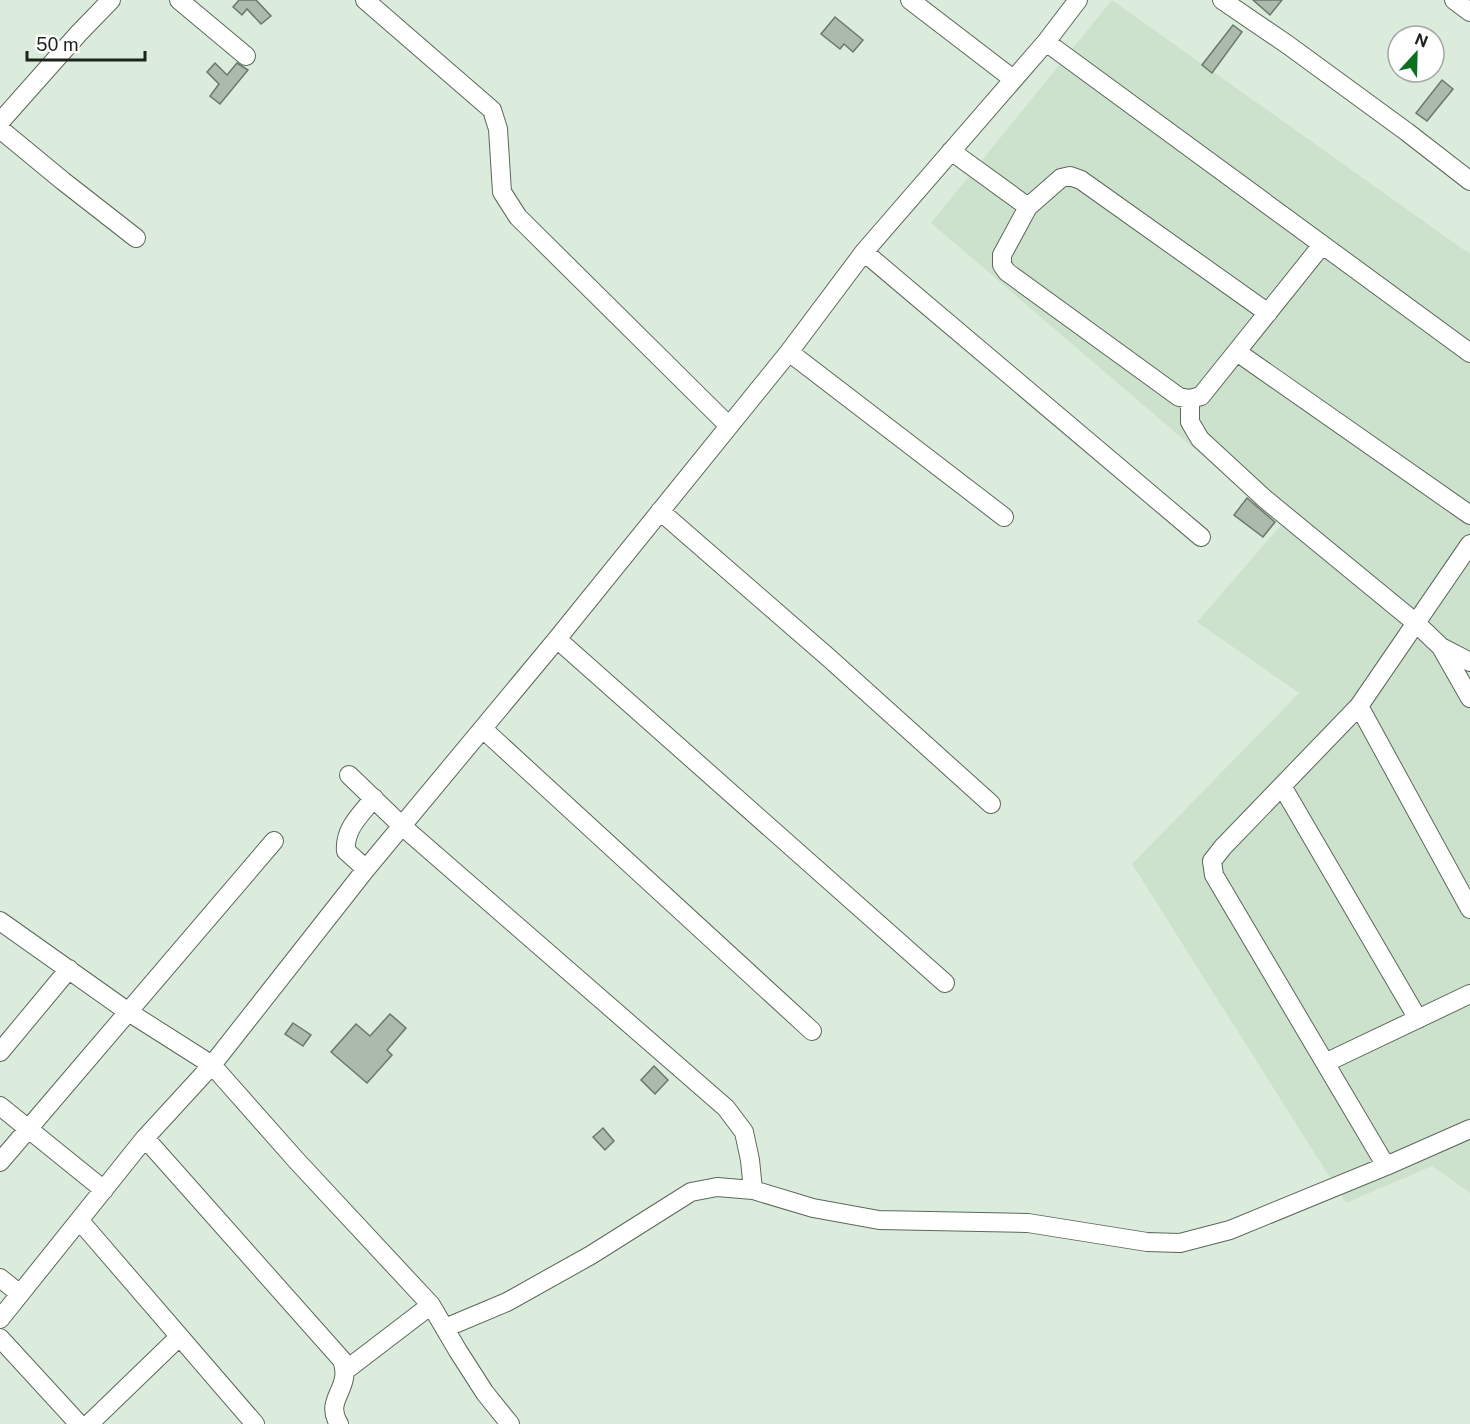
<svg xmlns="http://www.w3.org/2000/svg" width="1470" height="1424" viewBox="0 0 1470 1424" font-family="'Public Sans',sans-serif">
	<style>
		.built { fill: #cde2cd }
		.building { fill: #abbaab; stroke: #6a786a; stroke-width: 1.5 }
		.lines { fill: none; stroke-linecap: round; stroke-linejoin: round }
		.minor-casing { stroke: #5a685a; stroke-width: 20 }
		.minor { stroke: #fff; stroke-width: 18 }
	</style>
	<rect width="100%" height="100%" fill="#dcecdc"/>
	<path class="built" d="M 1112,0 L 1470,254 L 1470,1193 L 1432,1166 L 1346,1203 L 1132,864 L 1299,693 L 1197,622 L 1282,524 L 931,223 Z"/>
	<path class="building" d="M 239,0 L 256,0 L 271,16 L 261,24 L 247,9 L 242,15 L 233,7 Z
		M 1253,0 L 1282,0 L 1270,15 Z
		M 835,17 L 863,40 L 853,52 L 844,44 L 840,49 L 821,34 Z
		M 1233,25 L 1242,32 L 1212,73 L 1202,65 Z
		M 215,63 L 227,75 L 237,63 L 248,70 L 220,104 L 210,96 L 219,84 L 207,72 Z
		M 1442,80 L 1453,89 L 1427,121 L 1416,113 Z
		M 1247,498 L 1275,522 L 1263,537 L 1234,515 Z
		M 390,1014 L 406,1028 L 387,1050 L 392,1055 L 367,1083 L 331,1052 L 356,1024 L 370,1036 Z
		M 293,1023 L 311,1035 L 303,1046 L 285,1034 Z
		M 654,1066 L 668,1080 L 655,1094 L 641,1080 Z
		M 603,1128 L 614,1141 L 605,1150 L 593,1137 Z"/>
	<g class="lines">
		<g class="minor-casing">
			<path id="minor" d="M 179,0 L 246,56
				M 365,0 L 492,110 L 498,129 L 502,192 L 518,217 L 728,425
				M 910,0 L 1013,79
				M 1222,0 L 1288,45 L 1407,132 L 1470,181
				M 1454,0 L 1470,12
				M 1046,42 L 1470,353
				M 0,122 L 79,33 L 111,0
				M 0,129 L 63,181 L 136,238
				M 951,151 L 1028,207
				M 864,252 L 1201,537
				M 1268,313 L 1081,180 L 1070,176 L 1061,178 L 1028,207 L 1002,255 L 1002,265 L 1007,272 L 1179,397 L 1190,399 L 1201,396 L 1322,245
				M 789,352 L 1004,517
				M 1237,352 L 1470,515
				M 1190,399 L 1190,422 L 1200,439 L 1265,499 L 1416,623 L 1441,647 L 1470,698
				M 660,511 L 829,658 L 991,804
				M 557,639 L 945,983
				M 1441,647 L 1470,662
				M 1359,706 L 1470,909
				M 483,729 L 812,1031
				M 349,775 L 402,826 L 726,1108 L 744,1132 L 750,1160 L 753,1190
				M 1282,786 L 1418,1019
				M 366,869 L 346,851 C 344,829 361,814 374,798
				M 0,921 L 127,1011 L 212,1065 L 296,1160 L 431,1305 L 458,1351 L 485,1393 L 510,1424
				M 0,1052 L 69,969
				M 1325,1063 L 1470,994
				M 0,1106 L 104,1190
				M 145,1138 L 342,1360 C 353,1389 323,1399 339,1424
				M 0,1162 L 274,841
				M 1386,1166 L 1214,875 L 1212,861 L 1223,847 L 1359,706 L 1470,544
				M 80,1221 L 255,1424
				M 0,1278 L 20,1294
				M 0,1319 L 145,1138 L 212,1065 L 366,869 L 557,639 L 789,352 L 864,252 L 1046,42 L 1078,0
				M 445,1328 L 507,1302 L 591,1255 L 691,1192 L 717,1187 L 753,1190 L 813,1208 L 879,1220 L 1028,1223 L 1147,1242 L 1180,1243 L 1230,1230 L 1386,1166 L 1470,1129
				M 0,1338 L 79,1424
				M 346,1370 L 431,1305
				M 89,1424 L 179,1337"/>
		</g>
		<use href="#minor" class="minor"/>
	</g>
	<g transform="translate(1416 54) rotate(22)"><circle r="28" fill="#ffffff" stroke="#a4a7a4" stroke-width="1.5"/>
	<path d="M0-4.5L10 22L0 15L-10 22Z" fill="#087021"/>
	<text y="-9" font-size="16" font-weight="bold" text-anchor="middle" fill="#1c221c">N</text>
	</g>
	<path d="M27 51v9h118v-9" fill="none" stroke="#1c221c" stroke-width="3"/>
	<text x="36" y="51" font-size="18" fill="#1c221c" stroke="#ffffff" stroke-width="4.5" paint-order="stroke">50 m</text>
</svg>
